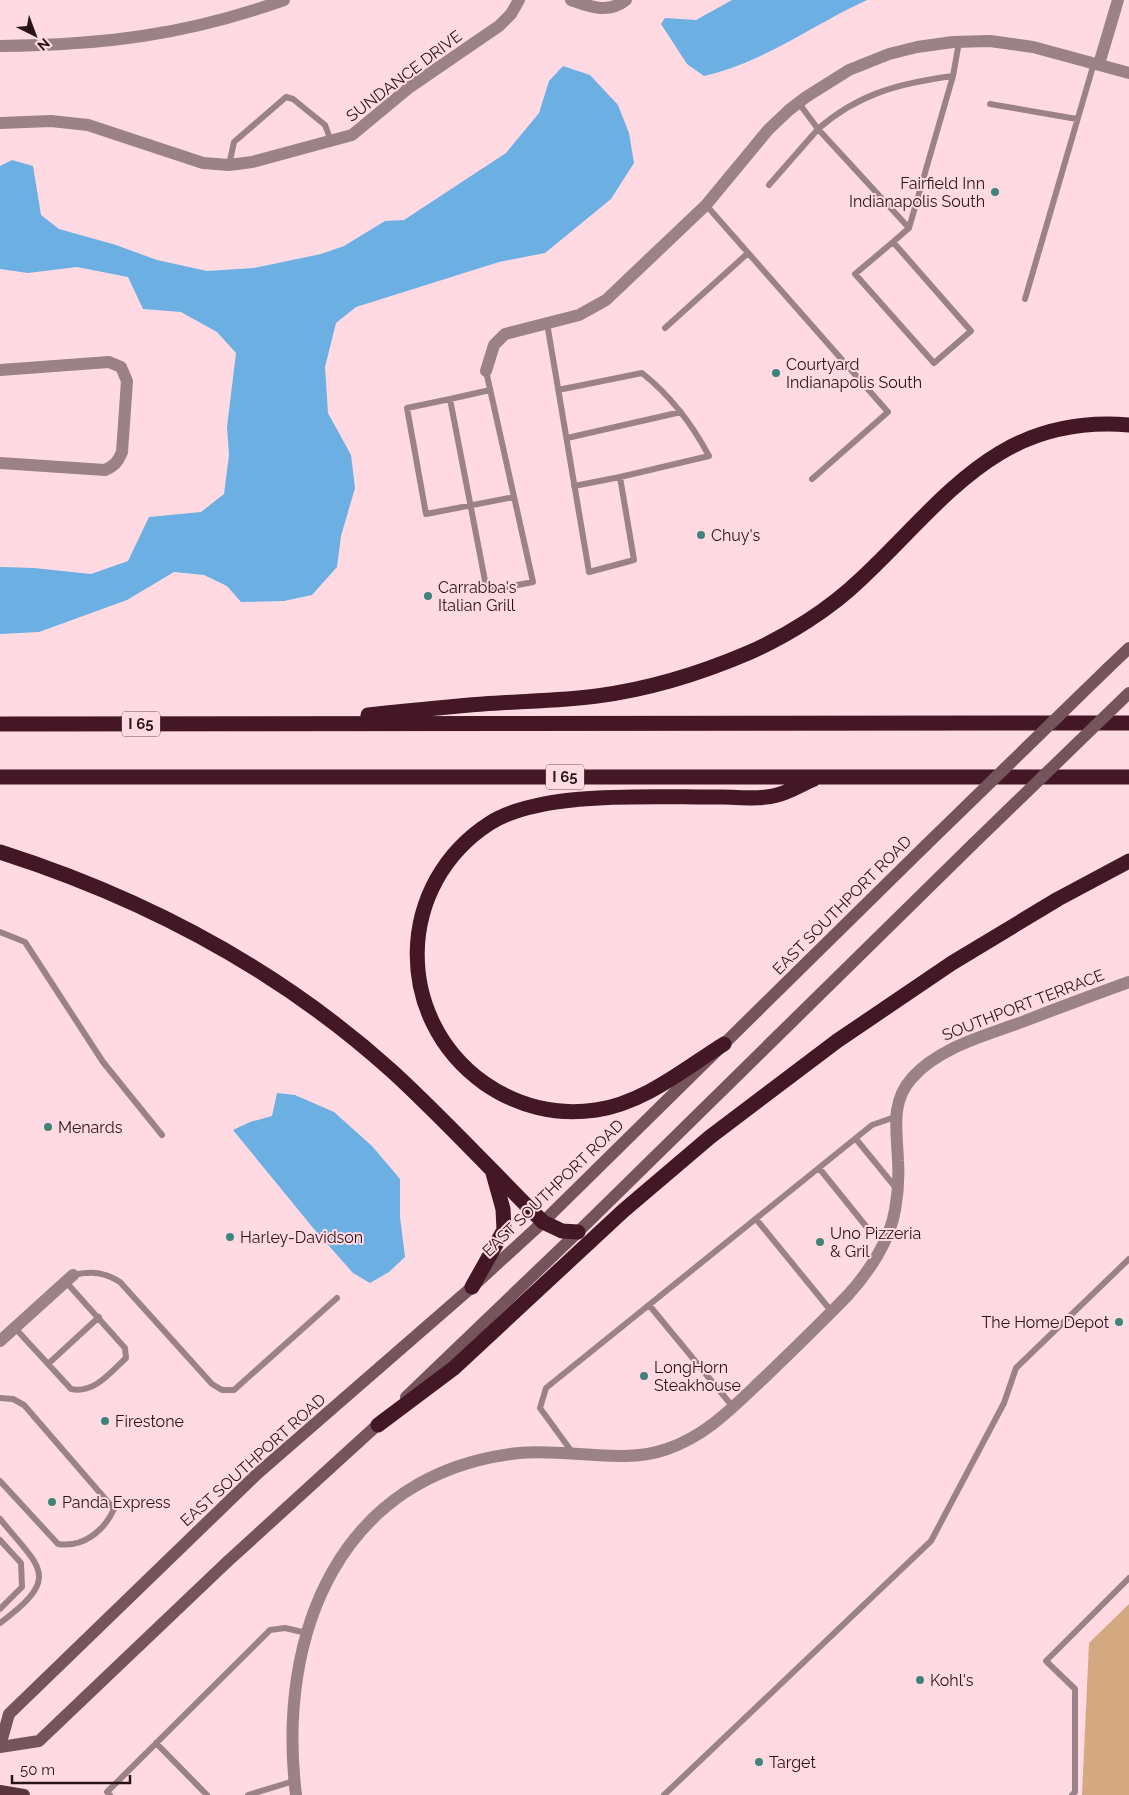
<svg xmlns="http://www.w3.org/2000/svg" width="1129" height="1795" viewBox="0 0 1129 1795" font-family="Raleway,sans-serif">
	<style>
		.green { fill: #d4a981 }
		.water { fill: #6bafe3 }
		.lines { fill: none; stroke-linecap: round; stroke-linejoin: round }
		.service { stroke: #9b8288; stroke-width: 6 }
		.minor { stroke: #9b8288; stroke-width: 12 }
		.tertiary { stroke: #9b8288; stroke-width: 12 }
		.secondary { stroke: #76545c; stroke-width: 12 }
		.primary { stroke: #5a333d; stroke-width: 12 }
		.motorway { stroke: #431725; stroke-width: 15 }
		.secondary-bridge { stroke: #76545c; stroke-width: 12 }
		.poi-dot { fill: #3f847a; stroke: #ffdae2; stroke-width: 2 }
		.labels { text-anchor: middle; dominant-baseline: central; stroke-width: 4; stroke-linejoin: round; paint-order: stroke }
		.shield { fill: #ffdae2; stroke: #694f56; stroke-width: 1 }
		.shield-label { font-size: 15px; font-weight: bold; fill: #29141a }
		.street-label { font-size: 16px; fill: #29141a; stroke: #ffdae2 }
		.poi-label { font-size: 16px; fill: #29141a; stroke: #ffdae2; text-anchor: start }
	</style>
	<rect width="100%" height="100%" fill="#ffdae2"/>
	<path class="green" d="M 1129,1604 L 1129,1795 L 1082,1795 L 1089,1643 Z"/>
	<path class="water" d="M 732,0 L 867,0 C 810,26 767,61 704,76 L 687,64 L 661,24 L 665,18 L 696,20 Z
		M 563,66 L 590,75 L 618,105 L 629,133 L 634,163 L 611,199 L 545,253 L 499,262 L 356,307 L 336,323 L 325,367 L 328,413 L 351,455 L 355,488 L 341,536 L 337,567 L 312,595 L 284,601 L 241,602 L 227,586 L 204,575 L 174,572 L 127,600 L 39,632 L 0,634 L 0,567 L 34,568 L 91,574 L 128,561 L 149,517 L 201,512 L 224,494 L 229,455 L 227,427 L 236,353 L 217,332 L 181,312 L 143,309 L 128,277 L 77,267 L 28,273 L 0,269 L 0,166 L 12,160 L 33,166 L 41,215 L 59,229 L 116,245 L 157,260 L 207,271 L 254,268 L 321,254 L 344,246 L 385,221 L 404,220 L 506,153 L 539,113 L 549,81 Z
		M 277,1093 L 295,1095 L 334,1112 L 372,1146 L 400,1179 L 400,1217 L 405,1257 L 389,1272 L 370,1283 L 353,1273 L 314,1229 L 233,1130 L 250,1122 L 272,1116 Z"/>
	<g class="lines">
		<path class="service" d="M 798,102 L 818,129 C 859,93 901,83 953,76 L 959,42
			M 990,104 L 1077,119
			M 229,165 L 234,142 L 286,97 L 293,99 L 325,125 L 331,141
			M 769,185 L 818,129 L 909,228
			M 706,205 L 888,412 L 812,479
			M 893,242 L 855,274 L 934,363 L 971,331 L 893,242 L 909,228 L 953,76
			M 1025,299 L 1094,63
			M 547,323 L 589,572 L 634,560 L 620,477 L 709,456 C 692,424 671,396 642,373 L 558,390
			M 665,328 L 748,253
			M 486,371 L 533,582 L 487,591 L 450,399 L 490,390
			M 450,399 L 407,408 L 426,514 L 514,497
			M 567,438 L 681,412
			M 574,486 L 620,477
			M 0,932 L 25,942 L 103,1062 L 162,1135
			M 856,1139 L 896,1188
			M 819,1168 L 869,1230 L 886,1237
			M 756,1219 L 832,1312
			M 73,1275 C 92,1271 104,1272 120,1282 L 212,1384 L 222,1390 L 234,1390 L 337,1298
			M 649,1305 L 733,1407
			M 15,1328 L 71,1389 C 94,1394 110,1373 126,1358 L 125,1348 L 66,1282
			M 48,1364 L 99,1317
			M 0,1398 L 13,1399 L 24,1405 L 114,1509 C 104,1531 83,1548 58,1544 L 0,1481
			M 572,1452 L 540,1408 L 546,1388 L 872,1125 L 895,1117
			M 0,1519 C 41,1569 62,1577 0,1623
			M 0,1540 L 21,1563 L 22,1587 L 0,1609
			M 156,1743 L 207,1795
			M 110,1795 L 107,1792 L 270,1630 L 285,1628 L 307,1633
			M 248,1795 L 294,1781
			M 664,1795 L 931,1541 L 1004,1403 L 1016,1368 L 1129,1259
			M 1072,1795 L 1075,1792 L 1075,1689 L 1046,1661 L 1129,1578"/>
		<path class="minor" d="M 571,0 C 591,7 608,14 626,0
			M 1099,64 L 1118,0
			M 0,123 L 51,121 L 88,125 L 203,163 L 229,165 L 252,162 L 352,135 L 410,87 L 499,26 L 511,14 L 519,0
			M 0,370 L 109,362 L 121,367 L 127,381 L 122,452 C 118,462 114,466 105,470 L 0,463
			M 486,371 L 494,345 L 505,334 L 579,315 L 606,300 L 706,205 L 768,130 L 789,110 L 806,97 L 849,70 L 889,54 L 917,47 L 953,42 L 990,41 L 1033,47 L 1129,73
			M 0,1341 L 73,1275
			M 296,1795 C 276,1634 340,1472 519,1453 C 567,1448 623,1465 667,1449 C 708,1435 735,1405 766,1376 C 793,1350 821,1323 848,1295 C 868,1273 890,1241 895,1210 C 898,1194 899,1177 898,1161 C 897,1131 890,1102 912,1078 C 939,1047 985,1036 1022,1022 C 1058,1008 1093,995 1129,982"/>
		<path class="tertiary" d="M 0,46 C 103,45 186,35 284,0"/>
		<path class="secondary" d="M 1108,668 L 1129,648
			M 406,1397 L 578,1232 L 973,844
			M 0,1746 L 9,1714 L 257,1474 L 472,1287 L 543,1222 L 926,845
			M 0,1747 L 39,1741 L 227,1562 L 385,1418"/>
		<path class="primary" d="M 0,1791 L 24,1795"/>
		<path class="motorway" d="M 368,715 C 406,711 444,707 483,704 C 521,701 559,701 597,696 C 650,689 699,674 748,653 C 787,636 830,609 861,579 C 946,499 998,414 1129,425
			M 0,724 L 1129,723
			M 0,777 L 1129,777
			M 0,852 C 144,898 280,970 393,1072 C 445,1120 493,1172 543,1222 L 562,1231 L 578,1232
			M 724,1044 C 684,1069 644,1103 596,1110 C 556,1116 517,1106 484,1083 C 393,1018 395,884 490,823 C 544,789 659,798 722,797 C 739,797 761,800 777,795 C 789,792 802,784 814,779
			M 472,1287 L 504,1230 L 503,1209 L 493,1173
			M 378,1425 L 454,1368 L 623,1211 L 710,1137 L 837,1041 L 952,963 L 1058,899 L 1129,861"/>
		<path class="secondary-bridge" d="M 973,844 L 1129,693
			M 926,845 L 1108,668"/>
	</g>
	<g class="poi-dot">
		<circle cx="995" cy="192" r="5"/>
		<circle cx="776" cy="373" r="5"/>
		<circle cx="701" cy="535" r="5"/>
		<circle cx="428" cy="596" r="5"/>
		<circle cx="48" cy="1127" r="5"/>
		<circle cx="230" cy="1237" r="5"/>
		<circle cx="820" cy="1242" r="5"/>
		<circle cx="1119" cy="1322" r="5"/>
		<circle cx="644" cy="1376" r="5"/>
		<circle cx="105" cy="1421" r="5"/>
		<circle cx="52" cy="1502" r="5"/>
		<circle cx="920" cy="1680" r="5"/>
		<circle cx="759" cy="1762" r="5"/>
	</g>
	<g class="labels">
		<g class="shield">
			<rect x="122" y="711.5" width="38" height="25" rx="4"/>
			<rect x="546" y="764.5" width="38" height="25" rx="4"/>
		</g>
		<g class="shield-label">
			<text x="141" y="724">I 65</text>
			<text x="565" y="777">I 65</text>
		</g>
		<g class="street-label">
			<text transform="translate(404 76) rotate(-37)">SUNDANCE DRIVE</text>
			<text transform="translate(842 905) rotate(-45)">EAST SOUTHPORT ROAD</text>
			<text transform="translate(1023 1005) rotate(-21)">SOUTHPORT TERRACE</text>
			<text transform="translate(553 1188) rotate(-44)">EAST SOUTHPORT ROAD</text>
			<text transform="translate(253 1460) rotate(-42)">EAST SOUTHPORT ROAD</text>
		</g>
		<g class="poi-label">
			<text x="985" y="183" text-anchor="end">Fairfield Inn<tspan x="985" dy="18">Indianapolis South</tspan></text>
			<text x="786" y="364">Courtyard<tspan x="786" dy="18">Indianapolis South</tspan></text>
			<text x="711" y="535">Chuy's</text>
			<text x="438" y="587">Carrabba's<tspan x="438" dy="18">Italian Grill</tspan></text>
			<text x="58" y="1127">Menards</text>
			<text x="830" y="1233">Uno Pizzeria<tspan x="830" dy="18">&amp; Gril</tspan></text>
			<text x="240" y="1237">Harley-Davidson</text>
			<text x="1109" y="1322" text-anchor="end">The Home Depot</text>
			<text x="654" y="1367">LongHorn<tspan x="654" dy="18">Steakhouse</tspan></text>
			<text x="115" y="1421">Firestone</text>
			<text x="62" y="1502">Panda Express</text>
			<text x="930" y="1680">Kohl's</text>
			<text x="769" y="1762">Target</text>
		</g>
	</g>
	<g transform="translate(35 35) rotate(138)" stroke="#ffdae2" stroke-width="4" paint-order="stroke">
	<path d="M0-4L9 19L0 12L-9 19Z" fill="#29141a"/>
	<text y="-8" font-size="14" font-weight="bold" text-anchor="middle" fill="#29141a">N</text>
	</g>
	<path d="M12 1775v8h118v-8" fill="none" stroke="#29141a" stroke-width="2.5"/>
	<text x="20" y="1775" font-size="15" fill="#29141a" stroke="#ffdae2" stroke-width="4" paint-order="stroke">50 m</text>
</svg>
